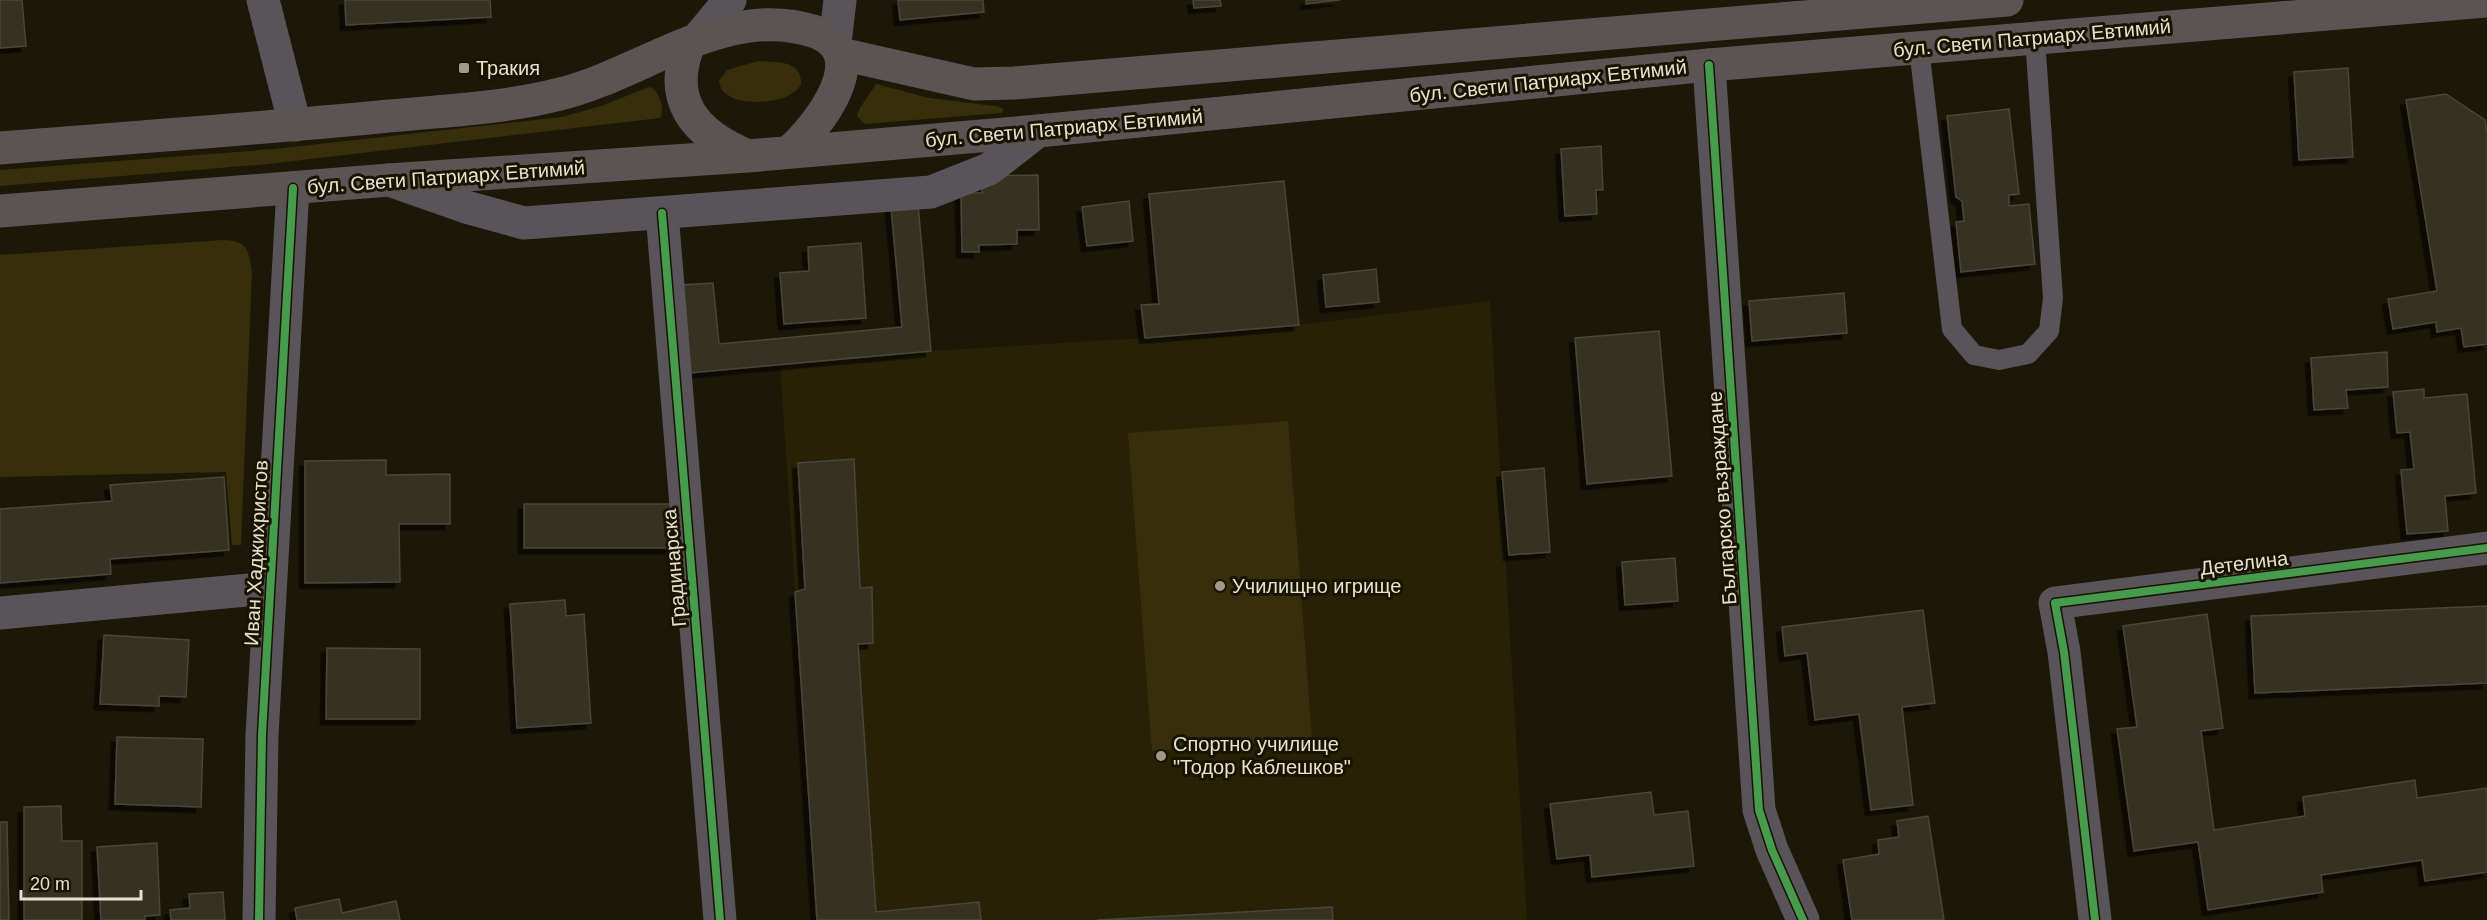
<svg xmlns="http://www.w3.org/2000/svg" width="2487" height="920" viewBox="0 0 2487 920" font-family="Arial,sans-serif">
	<style>
		.built { fill: #272205 }
		.green { fill: #372f0c }
		.building { fill: #343124; stroke: #494639; stroke-width: 1.5; filter: url(#shadow) }
		.lines { fill: none; stroke-linecap: round; stroke-linejoin: round }
		.service { stroke: #595459; stroke-width: 20 }
		.minor { stroke: #595459; stroke-width: 33 }
		.tertiary { stroke: #595459; stroke-width: 33 }
		.primary { stroke: #5a5454; stroke-width: 33 }
		.cycleway-casing { stroke: #191400; stroke-width: 11 }
		.cycleway { stroke: #469c4c; stroke-width: 8 }
		.poi-dot { fill: #9f9b8a; stroke: #191400; stroke-width: 2 }
		.labels { text-anchor: middle; dominant-baseline: central; stroke-width: 6; stroke-linejoin: round; paint-order: stroke }
		.street-label { font-size: 20px; fill: #e6e2d0; stroke: #191400 }
		.poi-label { font-size: 20px; fill: #e6e2d0; stroke: #191400; text-anchor: start }
	</style>
	<defs>
		<filter id="shadow"><feDropShadow dx="-5.5" dy="5.5" stdDeviation="0" flood-color="#0009"/></filter>
	</defs>
	<rect width="100%" height="100%" fill="#1b1808"/>
	<path class="built" d="M 1490,301 L 1527,920 L 817,920 L 780,365 L 931,351 L 1145,338 L 1299,325 Z"/>
	<path class="green" d="M 758,61 C 777,62 803,60 801,85 C 797,90 792,94 786,97 C 767,104 722,107 719,81 L 727,70 Z
		M 876,84 L 929,98 L 995,106 L 1002,108 L 1003,111 L 1001,113 L 865,124 L 857,116 L 860,108 Z
		M 649,87 L 654,89 C 660,97 665,109 660,118 L 268,164 L 0,186 L 0,170 L 274,149 L 562,117 L 601,106 Z
		M 223,240 C 247,241 248,248 252,271 L 241,545 L 232,545 L 226,472 L 0,477 L 0,255 Z
		M 1288,421 L 1312,739 L 1152,751 L 1128,433 Z"/>
	<path class="building" d="M 0,0 L 22,0 L 26,46 L 0,48 Z
		M 345,0 L 490,0 L 491,17 L 346,25 Z
		M 898,0 L 983,0 L 984,12 L 900,20 Z
		M 1193,0 L 1220,0 L 1221,6 L 1194,8 Z
		M 1306,0 L 1340,0 L 1306,4 Z
		M 2348,68 L 2353,157 L 2299,160 L 2294,72 Z
		M 2446,94 L 2485,120 L 2487,132 L 2487,344 L 2464,347 L 2461,328 L 2437,332 L 2436,322 L 2393,329 L 2388,299 L 2437,291 L 2406,100 Z
		M 2009,109 L 2019,194 L 2009,195 L 2009,206 L 2029,204 L 2035,264 L 1961,272 L 1956,222 L 1964,221 L 1962,201 L 1956,197 L 1947,116 Z
		M 1601,146 L 1603,190 L 1596,190 L 1597,214 L 1565,216 L 1561,149 Z
		M 1038,175 L 1039,230 L 1017,230 L 1017,244 L 979,245 L 979,252 L 962,252 L 961,193 L 982,193 L 982,176 Z
		M 1284,181 L 1299,325 L 1145,338 L 1141,305 L 1159,304 L 1149,194 Z
		M 1129,201 L 1133,241 L 1087,246 L 1082,207 Z
		M 918,204 L 931,351 L 689,373 L 681,285 L 713,283 L 719,344 L 902,327 L 891,207 Z
		M 861,243 L 866,318 L 784,324 L 780,273 L 809,271 L 808,247 Z
		M 1376,269 L 1379,302 L 1326,307 L 1323,275 Z
		M 1844,293 L 1847,333 L 1752,341 L 1749,301 Z
		M 1659,331 L 1672,476 L 1587,484 L 1575,338 Z
		M 2387,352 L 2388,387 L 2346,390 L 2348,408 L 2314,410 L 2311,358 Z
		M 2424,389 L 2424,398 L 2467,394 L 2476,493 L 2445,496 L 2448,531 L 2407,534 L 2401,470 L 2414,469 L 2410,432 L 2397,433 L 2393,392 Z
		M 854,459 L 860,588 L 872,587 L 873,643 L 858,644 L 876,912 L 979,902 L 981,920 L 817,920 L 795,592 L 805,589 L 798,463 Z
		M 386,460 L 386,475 L 450,474 L 450,524 L 399,524 L 400,582 L 305,583 L 305,461 Z
		M 1544,468 L 1550,552 L 1509,555 L 1502,472 Z
		M 224,477 L 229,550 L 110,559 L 111,574 L 0,583 L 0,509 L 112,501 L 110,485 Z
		M 524,504 L 670,504 L 670,548 L 524,548 Z
		M 1675,558 L 1678,601 L 1625,605 L 1622,562 Z
		M 565,600 L 566,616 L 584,614 L 591,723 L 517,728 L 510,604 Z
		M 2487,606 L 2487,683 L 2255,693 L 2251,616 Z
		M 1923,610 L 1935,703 L 1902,707 L 1913,805 L 1871,810 L 1859,714 L 1815,720 L 1807,653 L 1785,656 L 1782,627 Z
		M 2207,614 L 2223,728 L 2201,731 L 2214,830 L 2305,816 L 2303,797 L 2415,780 L 2417,798 L 2487,788 L 2487,872 L 2425,881 L 2422,860 L 2321,875 L 2323,892 L 2208,910 L 2198,842 L 2134,851 L 2117,729 L 2137,727 L 2123,626 Z
		M 104,635 L 189,640 L 186,697 L 159,696 L 159,706 L 100,704 Z
		M 327,648 L 420,649 L 420,719 L 326,719 Z
		M 117,737 L 203,739 L 201,807 L 115,804 Z
		M 1651,792 L 1654,815 L 1688,811 L 1694,866 L 1592,877 L 1590,855 L 1557,859 L 1550,804 Z
		M 61,806 L 62,841 L 82,841 L 82,920 L 24,920 L 24,807 Z
		M 1928,816 L 1944,920 L 1852,920 L 1843,860 L 1879,854 L 1878,840 L 1899,837 L 1897,821 Z
		M 0,822 L 7,822 L 9,920 L 0,920 Z
		M 157,843 L 160,915 L 145,916 L 145,920 L 101,920 L 97,847 Z
		M 223,892 L 225,920 L 171,920 L 170,910 L 190,908 L 189,894 Z
		M 339,899 L 342,913 L 396,901 L 400,920 L 297,920 L 295,908 Z
		M 1332,907 L 1333,920 L 1097,920 Z"/>
	<g class="lines">
		<path class="service" d="M 1919,48 L 1952,329 L 1974,355 L 1999,360 L 2028,354 L 2049,331 L 2053,298 L 2035,38"/>
		<path class="minor" d="M 263,0 L 295,125
			M 1709,65 L 1759,810 L 1772,850 L 1803,920
			M 389,180 L 466,207 L 524,223 L 931,192 L 989,169 L 1038,131
			M 662,213 L 720,920
			M 0,613 L 270,588
			M 259,920 L 262,735 L 293,188
			M 2095,920 L 2064,652 L 2055,603 L 2487,548"/>
		<path class="tertiary" d="M 699,37 L 730,0
			M 835,43 L 840,0"/>
		<path class="primary" d="M 690,42 C 665,100 695,134 748,156
			M 841,54 L 974,84 L 1014,83 L 2007,0
			M 0,148 C 126,138 253,129 379,117 C 439,111 501,109 560,94 C 642,74 725,3 813,31 C 877,52 818,127 789,152
			M 0,211 L 389,180 L 748,156 L 1038,131 L 1709,65 L 2487,1"/>
		<g class="cycleway-casing">
			<path id="cycleway" d="M 1709,65 L 1759,810 L 1772,850 L 1803,920
				M 662,213 L 720,920
				M 259,920 L 262,735 L 293,188
				M 2095,920 L 2064,652 L 2055,603 L 2487,548"/>
		</g>
		<use href="#cycleway" class="cycleway"/>
	</g>
	<g class="poi-dot">
		<rect x="458" y="62" width="12" height="12" rx="3"/>
		<circle cx="1220" cy="586" r="6"/>
		<circle cx="1161" cy="756" r="6"/>
	</g>
	<g class="labels">
		<g class="street-label">
			<text transform="translate(2032 38) rotate(-5)">бул. Свети Патриарх Евтимий</text>
			<text transform="translate(1548 81) rotate(-6)">бул. Свети Патриарх Евтимий</text>
			<text transform="translate(1064 128) rotate(-5)">бул. Свети Патриарх Евтимий</text>
			<text transform="translate(446 177) rotate(-4)">бул. Свети Патриарх Евтимий</text>
			<text transform="translate(1722 498) rotate(-94)">Българско възраждане</text>
			<text transform="translate(256 553) rotate(-87)">Иван Хаджихристов</text>
			<text transform="translate(2244 563) rotate(-7)">Детелина</text>
			<text transform="translate(674 568) rotate(-95)">Градинарска</text>
		</g>
		<g class="poi-label">
			<text x="476" y="68">Тракия</text>
			<text x="1232" y="586">Училищно игрище</text>
			<text x="1173" y="744">Спортно училище<tspan x="1173" dy="23">"Тодор Каблешков"</tspan></text>
		</g>
	</g>
	<path d="M21 890v9h120v-9" fill="none" stroke="#e6e2d0" stroke-width="3"/>
	<text x="30" y="890" font-size="18" fill="#e6e2d0" stroke="#191400" stroke-width="4.5" paint-order="stroke">20 m</text>
</svg>
